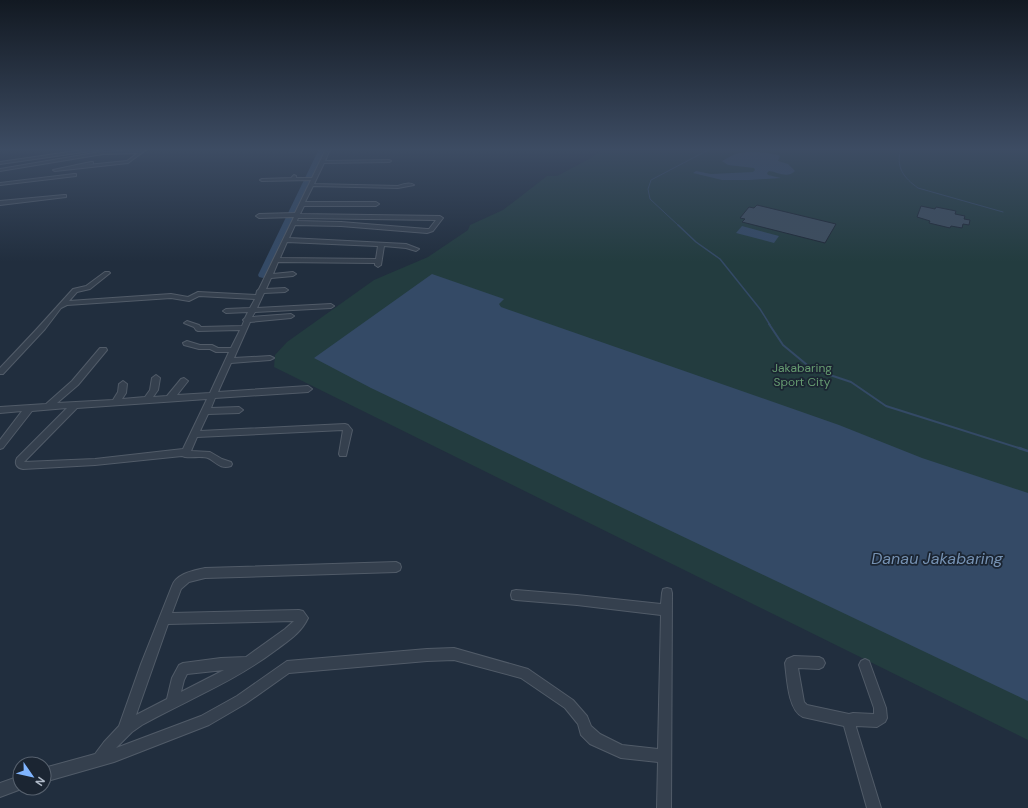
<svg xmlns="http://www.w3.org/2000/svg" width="1028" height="808" viewBox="0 0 1028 808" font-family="'DM Sans',sans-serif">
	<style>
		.green { fill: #233c3f }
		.water { fill: #344a66 }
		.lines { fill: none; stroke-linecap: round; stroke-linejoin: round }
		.stream-far3 { stroke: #344a66; stroke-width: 1 }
		.stream-far2 { stroke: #344a66; stroke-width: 1.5 }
		.stream-far1 { stroke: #344a66; stroke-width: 2 }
		.stream { stroke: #344a66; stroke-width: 2.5 }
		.river { fill: #344a66; fill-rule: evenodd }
		.building { fill: #3d4d5d; stroke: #1d2734 }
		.minor-casing { stroke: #515b68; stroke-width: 2 }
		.minor { fill: #35404e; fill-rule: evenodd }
		.labels { text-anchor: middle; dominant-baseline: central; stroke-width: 3.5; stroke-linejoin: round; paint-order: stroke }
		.park-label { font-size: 12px; fill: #669c71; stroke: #1b2532 }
		.near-water-label { font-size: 16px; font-style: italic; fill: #7692b3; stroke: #1b2532 }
	</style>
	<rect width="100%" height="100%" fill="#212e3e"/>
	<path class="green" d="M 605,149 L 1028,149 L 1028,740 L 274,367 L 275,355 L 287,342 L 374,280 L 428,257 L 468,230 L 470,225 L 503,210 L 547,176 L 557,176 L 591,158 Z"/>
	<path class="water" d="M 746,152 L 760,152 L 778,155 L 780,156 L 778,161 L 788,164 L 795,171 C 787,179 778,172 769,171 L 767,173 L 768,175 L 781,178 L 750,180 L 722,180 L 693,173 L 696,171 L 711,174 L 753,172 L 755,170 L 754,168 L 728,165 L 722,161 L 735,154 Z
		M 742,226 L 779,236 L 774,243 L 736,233 Z
		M 432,274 L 504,299 L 499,304 L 501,307 L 839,425 L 922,458 L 1028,493 L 1028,701 L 371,388 L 314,358 Z"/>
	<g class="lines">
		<path class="stream-far3" d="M 901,149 C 895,167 904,178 918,188 L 1003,212
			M 679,226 L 650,199 L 648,189 L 651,180 L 710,149"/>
		<path class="stream-far2" d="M 678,225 L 696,242 L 720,259 L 760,309 L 770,325"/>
		<path class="stream-far1" d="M 769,324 L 783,345 L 812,369 L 851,382 L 886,406 L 1022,449"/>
		<path class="stream" d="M 1019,448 L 1028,451"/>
		<path class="river" d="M 319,149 L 325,149 L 268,275 L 263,278 L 259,277 L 258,275 Z"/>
	</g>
	<path class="building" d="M 757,205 L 836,224 L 825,243 L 742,222 L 745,219 L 740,218 L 749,207 L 754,208 Z
		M 921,206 L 935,209 L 936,207 L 956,211 L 955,214 L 965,216 L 964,219 L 970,220 L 969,225 L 963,224 L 962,228 L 951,226 L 950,228 L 929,223 L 930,221 L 917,217 Z"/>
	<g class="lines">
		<g class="minor-casing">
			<path id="minor" d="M 90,149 L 101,149 L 104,152 L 147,149 L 128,163 L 55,171 L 53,170 L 91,162 L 93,162 L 93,164 L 87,165 L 127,161 L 138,153 L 103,154 L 0,171 L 0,169 L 100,152 L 98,150 L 0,164 L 0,162 Z
				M 326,149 L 330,149 L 325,161 L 389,160 L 391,161 L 389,162 L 324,163 L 314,184 L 398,186 C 403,184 410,182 414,185 L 398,188 L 313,186 L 305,202 L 376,202 L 379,204 L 376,206 L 304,206 L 300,214 L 440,216 L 443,218 L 433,231 L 427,233 L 341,226 L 295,225 L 289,238 L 406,244 L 419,249 L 416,251 L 406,248 L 384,246 L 381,265 L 378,267 L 375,265 L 375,263 L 278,262 L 273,274 L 293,272 L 296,274 L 293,276 L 271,278 L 266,289 L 285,288 L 288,290 L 285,292 L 264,293 L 257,308 L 331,304 L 334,306 L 331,308 L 255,312 L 252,317 L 291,314 L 294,316 L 291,318 L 250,322 L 234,358 L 270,356 L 274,358 L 270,360 L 231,363 L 218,392 L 308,386 L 312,389 L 308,392 L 215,398 L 211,408 L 239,407 L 243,410 L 239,413 L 208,414 L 200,431 L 345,424 L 348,425 L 352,430 L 346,456 L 340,456 L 339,454 L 343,430 L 197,437 L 191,451 L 210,452 L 222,459 L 231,462 L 232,464 L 231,466 C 220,470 215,461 208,458 C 202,456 192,458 185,457 L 182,456 L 95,465 L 23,469 C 17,468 14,464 17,458 L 67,408 L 32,411 L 3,448 L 0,449 L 0,440 L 22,411 L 0,413 L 0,407 L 46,404 L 72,381 L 100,348 L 106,348 L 107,350 L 78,385 L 57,403 L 113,400 L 118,392 L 119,384 L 123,381 L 127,384 L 126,393 L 122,399 L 145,397 L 150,390 L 152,378 L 156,375 L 160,378 L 158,390 L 153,397 L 167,396 L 181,379 L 184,378 L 188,381 L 177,395 L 210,393 L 229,352 L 216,352 L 210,349 L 199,349 L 184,345 L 183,343 L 187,341 L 200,345 L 212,345 L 218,348 L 231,348 L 240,330 L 198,331 L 196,330 L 194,327 L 184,323 L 187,321 L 199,325 L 201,327 L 242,326 L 244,321 L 243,320 L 245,318 L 248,312 L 226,313 L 223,311 L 226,309 L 250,308 L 255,299 L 199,296 L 189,301 L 171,298 L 67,305 L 61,308 L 45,329 L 3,374 L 0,374 L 0,368 C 25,342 49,316 73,289 L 86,286 L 105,272 L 109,272 L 110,273 L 90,289 L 77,292 L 69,301 L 171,294 L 188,297 L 198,292 L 256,295 L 257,291 L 259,289 L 294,217 L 259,218 L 256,216 L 259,214 L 295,213 L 311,180 L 262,181 L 260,180 L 262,179 L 291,178 L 294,175 L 296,176 L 296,178 L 312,178 ZM 298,218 L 436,220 L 429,229 L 427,229 L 341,222 L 297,221 ZM 287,242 L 377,246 L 378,246 L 376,259 L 280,258 ZM 207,399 L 183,449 L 95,459 L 24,462 L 77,408 Z
				M 74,174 L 76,174 L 76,176 L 0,185 L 0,183 Z
				M 64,195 L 66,195 L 66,197 L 0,205 L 0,201 Z
				M 396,562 L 400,564 L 401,567 L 400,570 L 396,572 L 205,578 L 189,582 L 181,589 L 172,613 L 299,610 L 303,611 L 308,618 C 301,633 289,640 276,650 C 235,681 187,700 142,725 L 132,732 L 116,748 L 201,716 L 237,696 L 287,661 L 427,649 L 454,648 L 528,669 L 573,700 L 587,716 L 591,726 L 600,734 L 622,745 L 658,749 L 661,615 L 577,605 L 516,600 L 512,599 L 511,595 L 512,591 L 516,590 L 577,595 L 661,604 L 662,593 L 663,589 L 667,588 L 671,589 L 672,593 L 671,808 L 657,808 L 658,762 L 621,758 L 590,744 L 581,735 L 578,724 L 565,708 L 521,678 L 454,660 L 427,661 L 289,673 L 245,704 L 209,725 L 114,762 L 44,782 L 44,768 L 95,754 L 104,742 L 119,726 L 141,664 L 172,586 C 177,573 193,571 205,568 ZM 294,621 L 285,629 L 246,657 L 221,658 L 183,663 L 179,665 L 172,678 L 167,699 L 136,715 L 168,624 ZM 224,670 L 181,692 L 184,680 L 187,674 Z
				M 794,656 L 819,657 L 823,659 L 825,663 L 823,667 L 819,669 L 798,668 L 804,702 L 807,705 L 849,714 L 853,713 L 874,714 L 874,708 L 859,665 L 861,661 L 865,659 L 869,661 L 886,708 L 887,718 L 885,722 L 877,727 L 856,726 L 856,727 L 881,808 L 867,808 L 844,726 L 803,717 C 788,711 787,678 785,663 L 787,659 Z
				M 20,776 L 20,788 L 24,788 L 0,797 L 0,783 Z"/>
		</g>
		<use href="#minor" class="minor"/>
	</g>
	<linearGradient id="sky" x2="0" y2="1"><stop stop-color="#121922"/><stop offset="0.57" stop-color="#3d4c63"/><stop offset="1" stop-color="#3d4c63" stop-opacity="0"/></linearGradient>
	<rect width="1028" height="262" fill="url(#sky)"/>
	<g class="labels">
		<g class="park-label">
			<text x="802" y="368">Jakabaring<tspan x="802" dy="14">Sport City</tspan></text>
		</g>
		<g class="near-water-label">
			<text x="937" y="558">Danau Jakabaring</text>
		</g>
	</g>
	<g transform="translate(32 776) rotate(124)"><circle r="19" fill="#1b2532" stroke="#57616e"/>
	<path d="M0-3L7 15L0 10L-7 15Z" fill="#80b5ff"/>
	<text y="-6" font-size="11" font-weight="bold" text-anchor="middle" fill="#b1bbc9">N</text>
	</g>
</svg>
